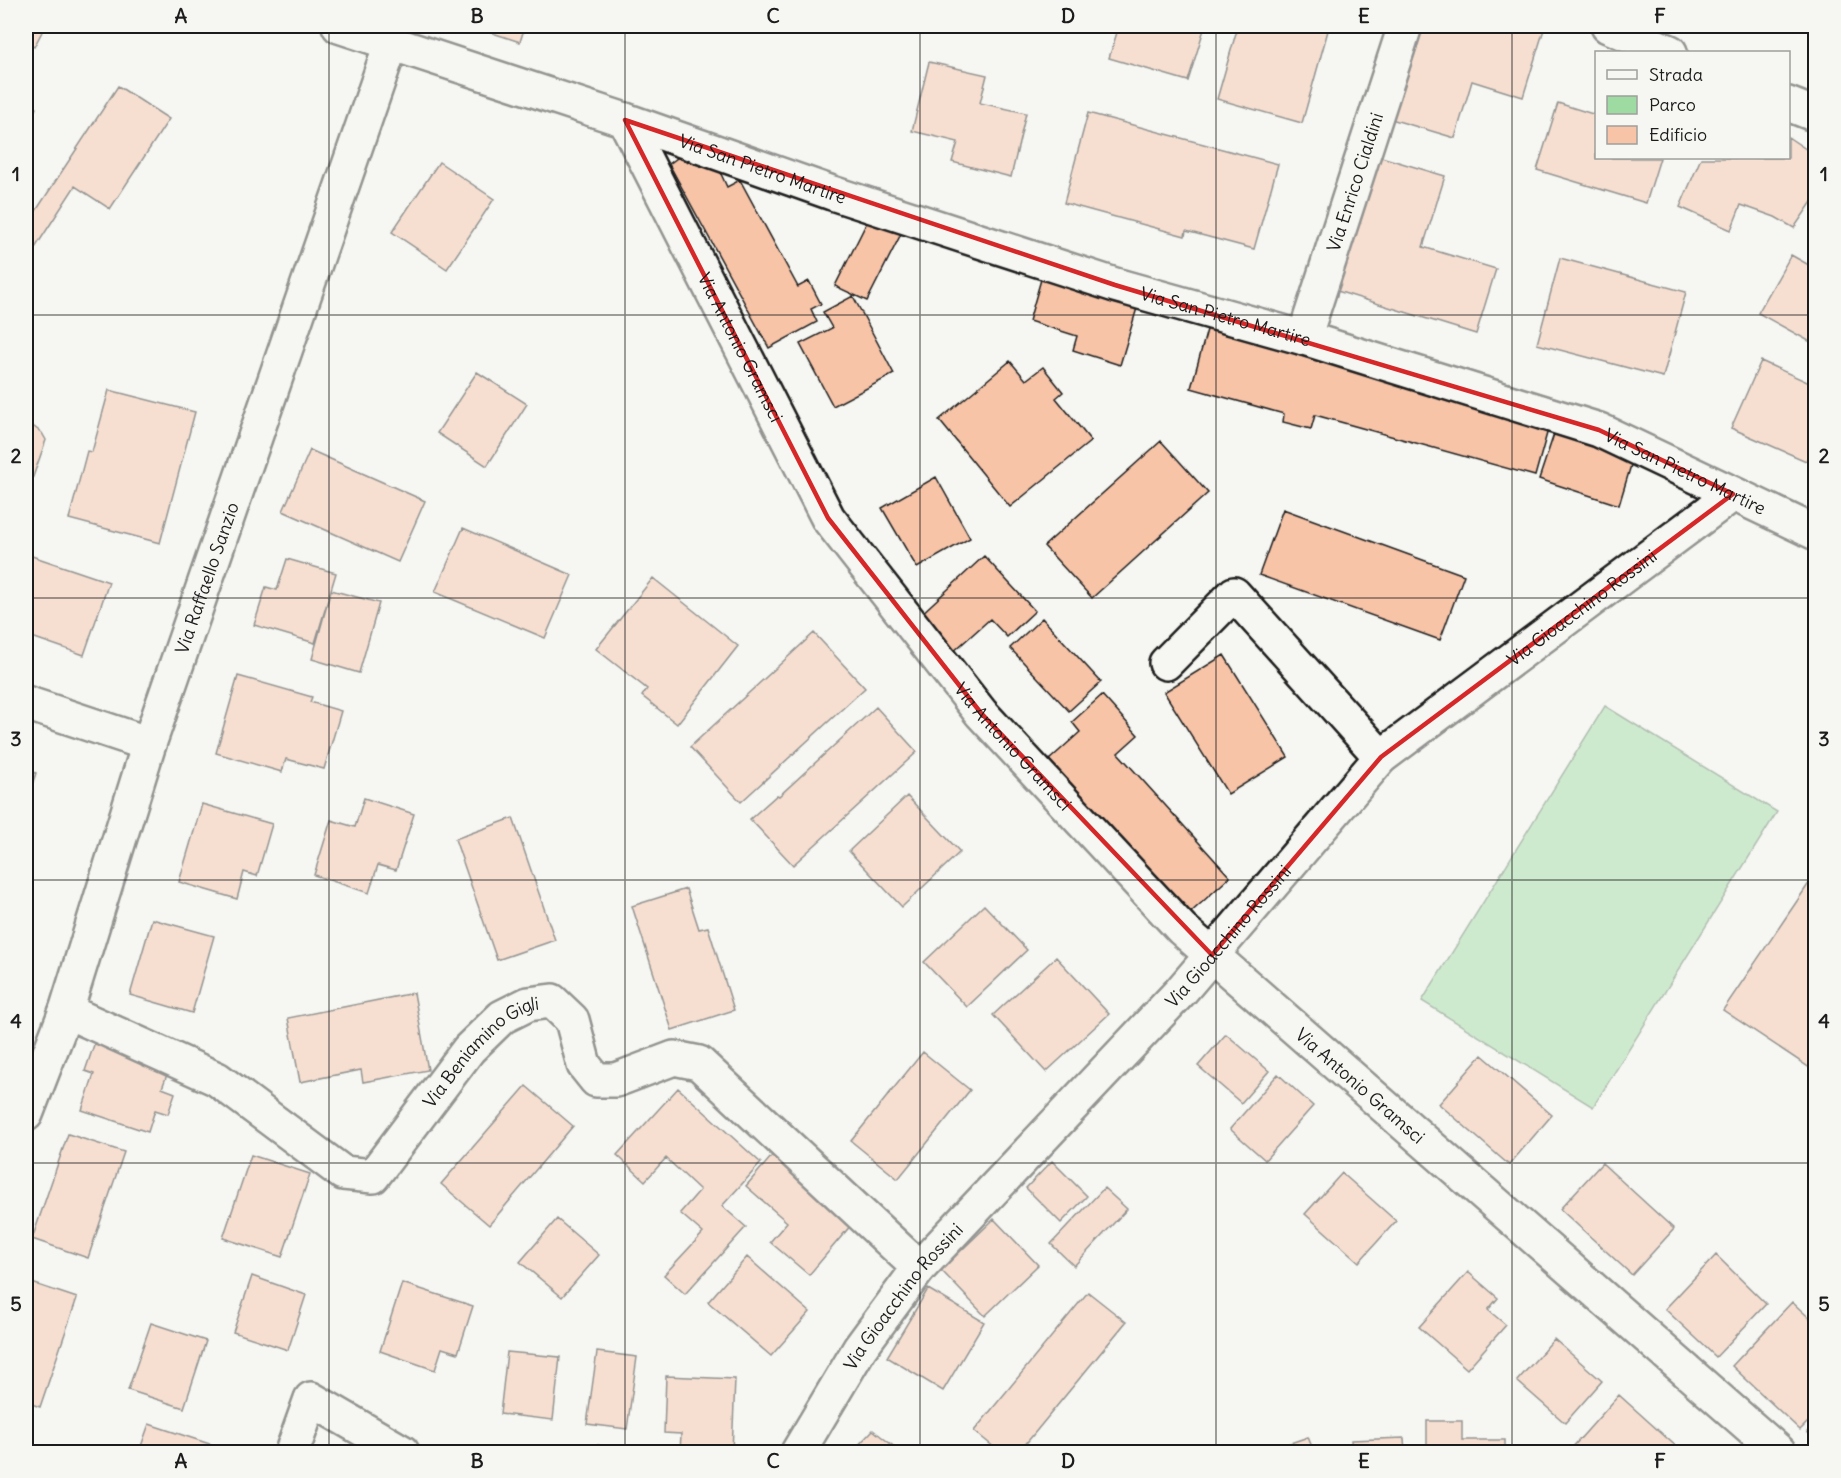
<svg xmlns="http://www.w3.org/2000/svg" width="1841" height="1478" viewBox="0 0 1841 1478" font-family="Delius,sans-serif">
	<style>
		.green { fill: #9edba3; stroke: #5d7c60; stroke-width: 1.5 }
		.building { fill: #f7c4a8; stroke: #1c1c1c; stroke-width: 1.5 }
		.lines { fill: none; stroke-linecap: round; stroke-linejoin: round }
		.minor-casing { stroke: #1c1c1c; stroke-width: 38 }
		.minor { stroke: #f6f6f2; stroke-width: 33 }
		.marked { fill: none; stroke: #d62828; stroke-width: 4.5; stroke-linejoin: round }
		.grid { fill: none; stroke: #1c1c1c; stroke-width: 1.5; stroke-opacity: 0.55 }
		.labels { text-anchor: middle; dominant-baseline: central; stroke-width: 4.5; stroke-linejoin: round; paint-order: stroke }
		.street-label { font-size: 18px; fill: #1c1c1c; stroke: #f6f6f2 }
		.neatline { fill: none; stroke: #1c1c1c; stroke-width: 2 }
		.grid-label { font-size: 20px; text-anchor: middle; font-weight: bold; fill: #1c1c1c }
	</style>
	<rect width="100%" height="100%" fill="#f6f6f2"/>
	<filter id="ink" filterUnits="userSpaceOnUse"><feTurbulence type="fractalNoise" baseFrequency=".0167" numOctaves="2"/><feDisplacementMap in="SourceGraphic" scale="12" xChannelSelector="R" yChannelSelector="G"/><feConvolveMatrix kernelMatrix="1 2 1 2 8 2 1 2 1" color-interpolation-filters="sRGB"/></filter>
	<g filter="url(#ink)">
		<path class="green" d="M 1605,706 L 1777,812 L 1593,1107 L 1422,1001 Z"/>
		<path class="building" d="M 26,26 L 45,26 L 34,47 L 26,43 Z
			M 471,26 L 525,26 L 520,42 Z
			M 1031,26 L 1054,26 L 1052,31 Z
			M 1119,26 L 1205,26 L 1188,81 L 1109,58 Z
			M 1238,26 L 1322,26 L 1329,27 L 1302,123 L 1217,99 Z
			M 1419,26 L 1545,26 L 1523,97 L 1472,81 L 1455,138 L 1391,119 Z
			M 929,62 L 987,75 L 980,103 L 1026,113 L 1011,177 L 952,162 L 958,142 L 912,131 Z
			M 118,86 L 169,119 L 110,209 L 75,186 L 26,262 L 26,226 Z
			M 26,103 L 36,108 L 26,128 Z
			M 1558,103 L 1596,115 L 1596,158 L 1660,158 L 1646,203 L 1537,170 Z
			M 1088,113 L 1278,164 L 1254,249 L 1186,231 L 1185,236 L 1064,203 Z
			M 1788,137 L 1816,156 L 1816,196 L 1794,228 L 1775,217 L 1741,205 L 1731,230 L 1680,207 L 1701,158 L 1788,158 Z
			M 684,153 L 716,163 L 727,187 L 740,180 L 798,287 L 809,281 L 821,304 L 811,309 L 817,322 L 769,348 L 669,164 Z
			M 1378,156 L 1445,176 L 1423,247 L 1496,269 L 1476,334 L 1337,291 Z
			M 439,162 L 494,199 L 447,269 L 392,232 Z
			M 872,212 L 904,228 L 867,301 L 835,286 Z
			M 1791,255 L 1816,269 L 1816,345 L 1758,313 Z
			M 1560,258 L 1686,292 L 1663,377 L 1537,344 Z
			M 1044,269 L 1140,298 L 1120,365 L 1073,350 L 1077,336 L 1029,321 Z
			M 853,296 L 894,374 L 833,406 L 800,344 L 832,328 L 823,312 Z
			M 1208,326 L 1551,419 L 1535,476 L 1315,415 L 1311,429 L 1283,422 L 1284,414 L 1191,388 Z
			M 1010,361 L 1026,380 L 1043,367 L 1063,392 L 1056,398 L 1091,441 L 1010,507 L 939,420 Z
			M 1761,361 L 1816,386 L 1816,439 L 1806,461 L 1731,428 Z
			M 477,372 L 527,404 L 487,466 L 437,433 Z
			M 109,390 L 195,412 L 160,543 L 69,519 L 87,451 L 92,452 Z
			M 26,421 L 42,433 L 46,440 L 29,488 L 26,487 Z
			M 1556,428 L 1635,452 L 1619,505 L 1539,479 Z
			M 1161,441 L 1208,493 L 1092,598 L 1044,546 Z
			M 310,450 L 425,501 L 398,562 L 283,511 Z
			M 936,477 L 970,538 L 917,568 L 882,508 Z
			M 1283,509 L 1464,575 L 1440,640 L 1259,575 Z
			M 463,528 L 572,575 L 545,638 L 435,592 Z
			M 29,555 L 109,582 L 84,655 L 26,635 L 26,566 Z
			M 984,556 L 1035,611 L 1007,637 L 990,619 L 953,652 L 919,616 Z
			M 287,559 L 336,573 L 315,643 L 254,625 L 266,587 L 277,590 Z
			M 653,578 L 738,646 L 677,724 L 642,696 L 647,689 L 596,649 Z
			M 331,590 L 379,603 L 359,673 L 312,659 Z
			M 1042,618 L 1101,682 L 1069,711 L 1010,648 Z
			M 814,633 L 865,688 L 741,802 L 690,747 Z
			M 1224,655 L 1288,757 L 1228,794 L 1164,692 Z
			M 238,676 L 312,697 L 310,702 L 341,711 L 324,769 L 286,759 L 282,772 L 216,753 Z
			M 1102,695 L 1138,735 L 1118,753 L 1230,877 L 1189,914 L 1049,760 L 1080,732 L 1072,722 Z
			M 876,707 L 917,752 L 793,865 L 750,819 L 777,795 L 779,796 Z
			M 26,769 L 36,773 L 26,804 Z
			M 907,796 L 960,852 L 902,907 L 849,851 Z
			M 364,798 L 414,814 L 396,870 L 378,865 L 369,893 L 314,875 L 331,820 L 355,827 Z
			M 202,804 L 272,824 L 257,876 L 244,872 L 237,899 L 179,882 Z
			M 513,818 L 555,940 L 497,960 L 455,839 Z
			M 1816,873 L 1816,1072 L 1723,1010 Z
			M 686,889 L 699,929 L 708,927 L 734,1010 L 672,1030 L 632,906 Z
			M 984,905 L 1027,950 L 967,1007 L 924,962 Z
			M 152,919 L 214,936 L 192,1013 L 130,995 Z
			M 1056,957 L 1109,1014 L 1046,1072 L 993,1015 Z
			M 414,993 L 428,1070 L 363,1082 L 361,1070 L 300,1082 L 288,1018 Z
			M 1226,1034 L 1269,1071 L 1241,1103 L 1198,1066 Z
			M 96,1039 L 171,1064 L 162,1088 L 175,1093 L 168,1114 L 155,1110 L 148,1132 L 82,1110 L 94,1074 L 85,1071 Z
			M 923,1052 L 970,1090 L 898,1179 L 851,1141 Z
			M 1482,1055 L 1552,1115 L 1509,1165 L 1439,1104 Z
			M 1278,1074 L 1313,1106 L 1265,1160 L 1230,1129 Z
			M 526,1086 L 573,1126 L 489,1225 L 441,1184 Z
			M 678,1088 L 761,1163 L 722,1206 L 746,1227 L 685,1294 L 664,1275 L 703,1233 L 680,1213 L 700,1190 L 666,1158 L 645,1181 L 617,1155 Z
			M 68,1134 L 124,1152 L 88,1258 L 32,1239 Z
			M 777,1150 L 857,1218 L 809,1275 L 770,1242 L 787,1222 L 746,1186 Z
			M 251,1155 L 310,1174 L 282,1257 L 223,1238 Z
			M 1052,1161 L 1087,1196 L 1061,1223 L 1026,1188 Z
			M 1602,1163 L 1674,1229 L 1632,1275 L 1560,1209 Z
			M 1342,1173 L 1396,1221 L 1359,1262 L 1305,1214 Z
			M 1104,1188 L 1127,1209 L 1074,1266 L 1051,1244 Z
			M 557,1219 L 599,1255 L 562,1297 L 520,1262 Z
			M 994,1219 L 1038,1265 L 985,1316 L 941,1270 Z
			M 1716,1255 L 1766,1304 L 1716,1357 L 1665,1309 Z
			M 747,1257 L 810,1312 L 771,1356 L 708,1302 Z
			M 1468,1272 L 1498,1298 L 1488,1310 L 1506,1325 L 1467,1369 L 1419,1327 Z
			M 252,1276 L 306,1295 L 288,1350 L 233,1332 Z
			M 26,1281 L 77,1298 L 40,1407 L 26,1402 Z
			M 402,1283 L 473,1306 L 458,1353 L 442,1348 L 435,1370 L 380,1351 Z
			M 928,1289 L 984,1322 L 943,1391 L 887,1357 Z
			M 1088,1292 L 1126,1322 L 1019,1452 L 1000,1452 L 974,1431 Z
			M 1792,1302 L 1816,1324 L 1816,1414 L 1800,1430 L 1732,1366 Z
			M 151,1323 L 206,1341 L 184,1408 L 128,1390 Z
			M 1554,1339 L 1602,1381 L 1565,1423 L 1517,1381 Z
			M 507,1352 L 560,1357 L 553,1420 L 500,1414 Z
			M 597,1352 L 637,1357 L 627,1429 L 587,1424 Z
			M 666,1376 L 735,1379 L 732,1452 L 680,1452 L 681,1434 L 664,1433 Z
			M 1619,1395 L 1679,1449 L 1676,1452 L 1577,1452 L 1572,1448 Z
			M 1427,1421 L 1462,1421 L 1462,1440 L 1505,1440 L 1505,1452 L 1427,1452 Z
			M 1816,1423 L 1816,1440 L 1807,1432 Z
			M 149,1424 L 234,1452 L 139,1452 Z
			M 873,1430 L 901,1452 L 852,1452 Z
			M 1308,1437 L 1314,1452 L 1264,1452 Z
			M 1404,1438 L 1405,1452 L 1352,1452 L 1351,1440 Z
			M 598,1445 L 616,1452 L 595,1452 Z"/>
		<g class="lines">
			<g class="minor-casing">
				<g id="minor">
					<path id="s1" d="M 339,26 L 625,120 L 828,518 L 981,713 L 1182,929 L 1779,1452"/>
					<path d="M 1608,26 L 1670,52"/>
					<path d="M 1788,104 L 1816,115"/>
					<path id="s2" d="M 625,120 L 832,193 L 1115,285 L 1304,338 L 1599,430 L 1816,533"/>
					<path id="s3" d="M 1304,338 L 1405,26"/>
					<path d="M 1166,663 L 1234,594 L 1381,757"/>
					<path d="M 26,703 L 149,744"/>
					<path id="s4" d="M 66,1011 L 217,1079 L 343,1173 L 373,1176 L 469,1049 L 502,1017 L 528,1004 L 552,1001 L 572,1020 L 584,1065 L 596,1080 L 616,1080 L 674,1058 L 699,1063 L 919,1268"/>
					<path id="s5" d="M 26,1114 L 66,1011 L 149,744 L 391,44"/>
					<path d="M 292,1452 L 311,1399 L 402,1452"/>
					<path id="s6" d="M 798,1452 L 860,1348 L 919,1268 L 1181,991 L 1381,757 L 1733,494"/>
				</g>
			</g>
			<use href="#minor" class="minor"/>
		</g>
	</g>
	<path d="M0 0H1841V1478H0ZM 625,120 L 1115,285 L 1599,430 L 1733,494 L 1381,757 L 1212,955 L 981,713 L 828,518 Z" fill="#f6f6f2" fill-opacity=".55" fill-rule="evenodd"/>
	<path class="marked" d="M 625,120 L 1115,285 L 1599,430 L 1733,494 L 1381,757 L 1212,955 L 981,713 L 828,518 Z"/>
	<path class="grid" d="M 329,26 L 329,1452M 625,26 L 625,1452M 920,26 L 920,1452M 1216,26 L 1216,1452M 1512,26 L 1512,1452M 26,315 L 1816,315M 26,598 L 1816,598M 26,880 L 1816,880M 26,1163 L 1816,1163"/>
	<g class="labels">
		<g class="street-label">
			<text stroke="none"><textPath href="#s2" startOffset="146">Via San Pietro Martire</textPath></text>
			<text stroke="none"><textPath href="#s3" startOffset="164">Via Enrico Cialdini</textPath></text>
			<text stroke="none"><textPath href="#s2" startOffset="632">Via San Pietro Martire</textPath></text>
			<text stroke="none"><textPath href="#s1" startOffset="556">Via Antonio Gramsci</textPath></text>
			<text stroke="none"><textPath href="#s2" startOffset="1118">Via San Pietro Martire</textPath></text>
			<text stroke="none"><textPath href="#s5" startOffset="566">Via Raffaello Sanzio</textPath></text>
			<text stroke="none"><textPath href="#s6" startOffset="1160">Via Gioacchino Rossini</textPath></text>
			<text stroke="none"><textPath href="#s1" startOffset="1042">Via Antonio Gramsci</textPath></text>
			<text stroke="none"><textPath href="#s6" startOffset="674">Via Gioacchino Rossini</textPath></text>
			<text stroke="none"><textPath href="#s4" startOffset="520">Via Beniamino Gigli</textPath></text>
			<text stroke="none"><textPath href="#s1" startOffset="1528">Via Antonio Gramsci</textPath></text>
			<text stroke="none"><textPath href="#s6" startOffset="188">Via Gioacchino Rossini</textPath></text>
		</g>
	</g>
	<rect width="1841" height="1478" fill="none" stroke="#f6f6f2" stroke-width="66"/>
	<rect x="1595" y="51" width="195" height="108" fill="#f6f6f2" stroke="#9f9f9c" stroke-width="1.5"/>
	<rect x="1607" y="70" width="30" height="9" fill="#f6f6f2" stroke="#9f9f9c" stroke-width="1.5"/>
	<text x="1649" y="81" font-size="18" fill="#1c1c1c">Strada</text>
	<rect x="1607" y="96" width="30" height="18" fill="#9edba3" stroke="#9f9f9c" stroke-width="1.5"/>
	<text x="1649" y="111" font-size="18" fill="#1c1c1c">Parco</text>
	<rect x="1607" y="126" width="30" height="18" fill="#f7c4a8" stroke="#9f9f9c" stroke-width="1.5"/>
	<text x="1649" y="141" font-size="18" fill="#1c1c1c">Edificio</text>
	<rect x="33" y="33" width="1775" height="1412" class="neatline"/>
	<g class="grid-label">
		<text x="181" y="23">A</text>
		<text x="477" y="23">B</text>
		<text x="773" y="23">C</text>
		<text x="1068" y="23">D</text>
		<text x="1364" y="23">E</text>
		<text x="1660" y="23">F</text>
		<text x="16" y="181">1</text>
		<text x="1824" y="181">1</text>
		<text x="16" y="463">2</text>
		<text x="1824" y="463">2</text>
		<text x="16" y="746">3</text>
		<text x="1824" y="746">3</text>
		<text x="16" y="1028">4</text>
		<text x="1824" y="1028">4</text>
		<text x="16" y="1311">5</text>
		<text x="1824" y="1311">5</text>
		<text x="181" y="1468">A</text>
		<text x="477" y="1468">B</text>
		<text x="773" y="1468">C</text>
		<text x="1068" y="1468">D</text>
		<text x="1364" y="1468">E</text>
		<text x="1660" y="1468">F</text>
	</g>
</svg>
